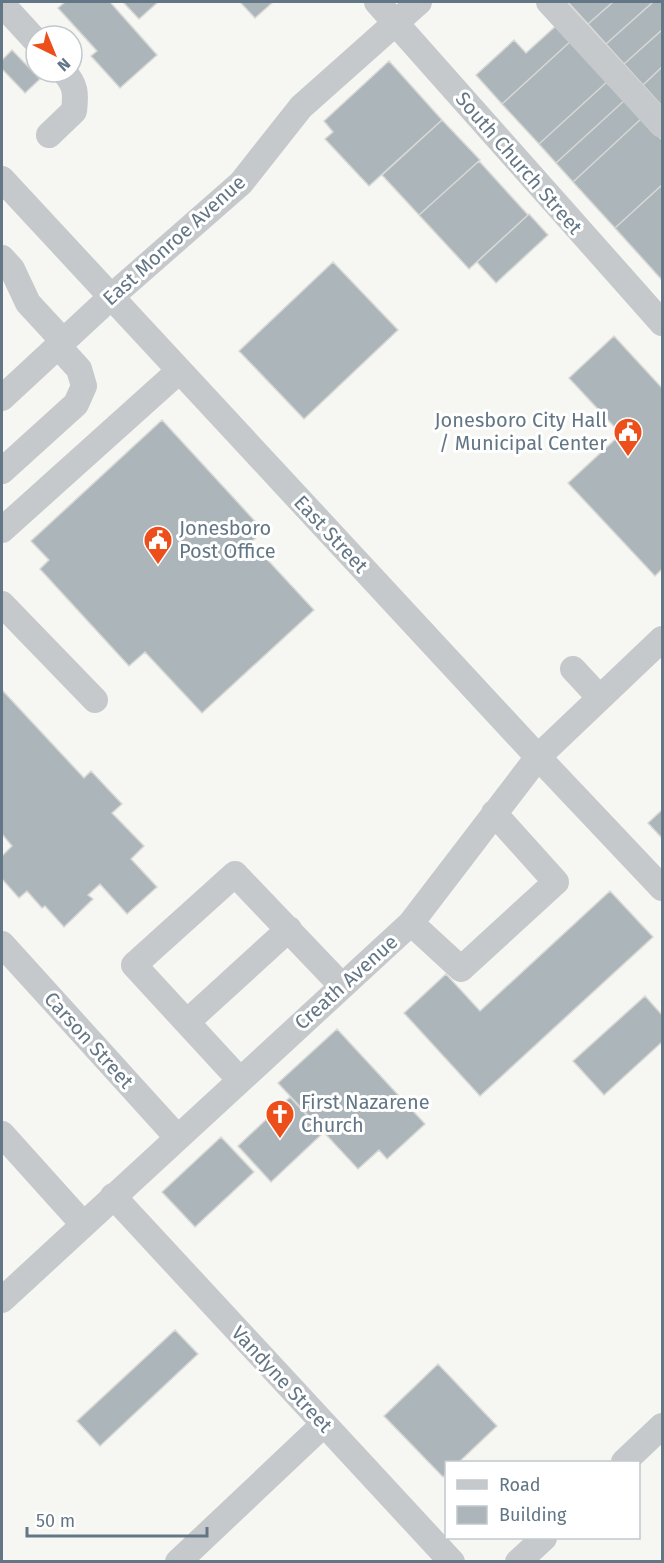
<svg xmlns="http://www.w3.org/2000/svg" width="664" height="1563" viewBox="0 0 664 1563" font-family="'Fira Sans',sans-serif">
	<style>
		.building { fill: #acb5ba; stroke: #d8d8d5; stroke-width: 1.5 }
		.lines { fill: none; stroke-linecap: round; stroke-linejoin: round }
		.minor { stroke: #c5c9cc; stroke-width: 26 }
		.labels { text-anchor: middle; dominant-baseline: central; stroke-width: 6; stroke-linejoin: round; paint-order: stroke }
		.street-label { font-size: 20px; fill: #637685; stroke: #fff }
		.poi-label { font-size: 20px; fill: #637685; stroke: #fff; text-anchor: start }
	</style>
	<rect width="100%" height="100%" fill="#f6f6f2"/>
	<path class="building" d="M 65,2 L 110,2 L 157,55 L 120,88 L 91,56 L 97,51 L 58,8 Z
		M 123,2 L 158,2 L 139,19 Z
		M 240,2 L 273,2 L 255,18 Z
		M 568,2 L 613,2 L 588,24 Z
		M 613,2 L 653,2 L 606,44 L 588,24 Z
		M 653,2 L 662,2 L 662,30 L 624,64 L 606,44 Z
		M 558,24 L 572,40 L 502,104 L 476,75 L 514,40 L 526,53 Z
		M 662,30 L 662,67 L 643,85 L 624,64 Z
		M 572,40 L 609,80 L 539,144 L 502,104 Z
		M 12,50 L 40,79 L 25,93 L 2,69 L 2,60 Z
		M 389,61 L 442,120 L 369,186 L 325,139 L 333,132 L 324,121 Z
		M 662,67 L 662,104 L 661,105 L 643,85 Z
		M 609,80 L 626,99 L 556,163 L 539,144 Z
		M 626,99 L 642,118 L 573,182 L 556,163 Z
		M 642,118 L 662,140 L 662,185 L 615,228 L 573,182 Z
		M 442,120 L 480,160 L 419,215 L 382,175 Z
		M 479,161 L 528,215 L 469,269 L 419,215 Z
		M 662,185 L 662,280 L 615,228 Z
		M 529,214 L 548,235 L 496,283 L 477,262 Z
		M 333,262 L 398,330 L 304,419 L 239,351 Z
		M 614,336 L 662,388 L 662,569 L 655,576 L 568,483 L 621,434 L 569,378 Z
		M 162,420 L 264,531 L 251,542 L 314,610 L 202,713 L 145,652 L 129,666 L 40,569 L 49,560 L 31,541 Z
		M 2,690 L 84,778 L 91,771 L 122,804 L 112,813 L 144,846 L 131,859 L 157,887 L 127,914 L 100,884 L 88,895 L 93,899 L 64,927 L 45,906 L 42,908 L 27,891 L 19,898 L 2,879 L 2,856 L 12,846 L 2,834 Z
		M 662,810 L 662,838 L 648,823 Z
		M 610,891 L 653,937 L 480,1096 L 404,1013 L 446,974 L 480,1011 Z
		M 645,996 L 662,1015 L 662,1042 L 604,1095 L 573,1061 Z
		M 337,1029 L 425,1124 L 387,1159 L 379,1150 L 358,1169 L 278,1083 Z
		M 290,1097 L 323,1133 L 271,1182 L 238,1146 Z
		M 221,1137 L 254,1172 L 195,1227 L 162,1192 Z
		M 175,1330 L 198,1354 L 100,1446 L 77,1421 Z
		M 438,1364 L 497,1426 L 459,1462 L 446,1462 L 446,1474 L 443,1477 L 384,1416 Z"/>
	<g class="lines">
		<path class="minor" d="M 377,2 L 662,323
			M 549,2 L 662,125
			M 2,4 L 36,41
			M 49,135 L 74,111 C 76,94 76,85 64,72
			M 2,179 L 538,757 L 662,888
			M 2,258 L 12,269 L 28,303 L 63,341
			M 2,398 L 111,297 L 241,183 L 301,107 L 419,2
			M 2,471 L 76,404 L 84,386 L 79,369 L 58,346
			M 2,530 L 179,371
			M 2,604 L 95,700
			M 573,669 L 600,698
			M 411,923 L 461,969 L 556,882 L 494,813
			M 2,944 L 177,1137
			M 187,1022 L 289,929
			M 239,1079 L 134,965 L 235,874 L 342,986
			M 2,1134 L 83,1224
			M 113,1196 L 452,1562
			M 2,1300 L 411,923 L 538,757 L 662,639
			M 624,1462 L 662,1426
			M 178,1562 L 324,1424
			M 518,1562 L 544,1538"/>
	</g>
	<defs>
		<g id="civic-pin" transform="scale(1.5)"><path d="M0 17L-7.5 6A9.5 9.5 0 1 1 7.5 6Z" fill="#ed4f1b" stroke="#fff"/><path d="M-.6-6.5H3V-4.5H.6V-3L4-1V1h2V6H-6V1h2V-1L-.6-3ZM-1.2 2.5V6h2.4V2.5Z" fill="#fff"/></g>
		<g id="church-pin" transform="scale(1.5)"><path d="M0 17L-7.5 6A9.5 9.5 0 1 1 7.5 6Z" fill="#ed4f1b" stroke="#fff"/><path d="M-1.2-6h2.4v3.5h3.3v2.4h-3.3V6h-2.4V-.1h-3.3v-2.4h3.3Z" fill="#fff"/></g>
	</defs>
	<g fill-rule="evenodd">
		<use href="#civic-pin" x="628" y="432"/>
		<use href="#civic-pin" x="158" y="540"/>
		<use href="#church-pin" x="280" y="1114"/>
	</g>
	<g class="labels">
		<g class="street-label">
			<text transform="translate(519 163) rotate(49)">South Church Street</text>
			<text transform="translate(174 240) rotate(-42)">East Monroe Avenue</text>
			<text transform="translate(331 534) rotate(47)">East Street</text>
			<text transform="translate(346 982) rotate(-42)">Creath Avenue</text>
			<text transform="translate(89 1040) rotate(48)">Carson Street</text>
			<text transform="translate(282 1379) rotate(47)">Vandyne Street</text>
		</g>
		<g class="poi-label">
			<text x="607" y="420" text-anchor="end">Jonesboro City Hall<tspan x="607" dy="23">/ Municipal Center</tspan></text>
			<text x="179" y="528">Jonesboro<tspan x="179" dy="23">Post Office</tspan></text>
			<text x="301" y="1102">First Nazarene<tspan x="301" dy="23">Church</tspan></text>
		</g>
	</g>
	<rect width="664" height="1563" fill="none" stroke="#637685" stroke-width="6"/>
	<rect x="445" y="1461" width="195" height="78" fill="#ffffff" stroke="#c1c8ce" stroke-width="1.5"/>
	<rect x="457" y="1480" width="30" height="9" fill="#c5c9cc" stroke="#c1c8ce" stroke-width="1.5"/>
	<text x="499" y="1491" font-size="18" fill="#637685">Road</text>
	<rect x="457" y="1506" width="30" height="18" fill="#acb5ba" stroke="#c1c8ce" stroke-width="1.5"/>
	<text x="499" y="1521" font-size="18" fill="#637685">Building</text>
	<g transform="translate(54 54) rotate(137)"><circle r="28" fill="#ffffff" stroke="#c1c8ce" stroke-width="1.5"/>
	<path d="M0-4.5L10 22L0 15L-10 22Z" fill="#ed4f1b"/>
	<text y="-9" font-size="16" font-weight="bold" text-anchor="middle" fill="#637685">N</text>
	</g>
	<path d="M27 1527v9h180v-9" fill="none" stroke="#637685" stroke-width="3"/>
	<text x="36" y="1527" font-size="18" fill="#637685" stroke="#ffffff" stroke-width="4.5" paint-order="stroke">50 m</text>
</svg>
